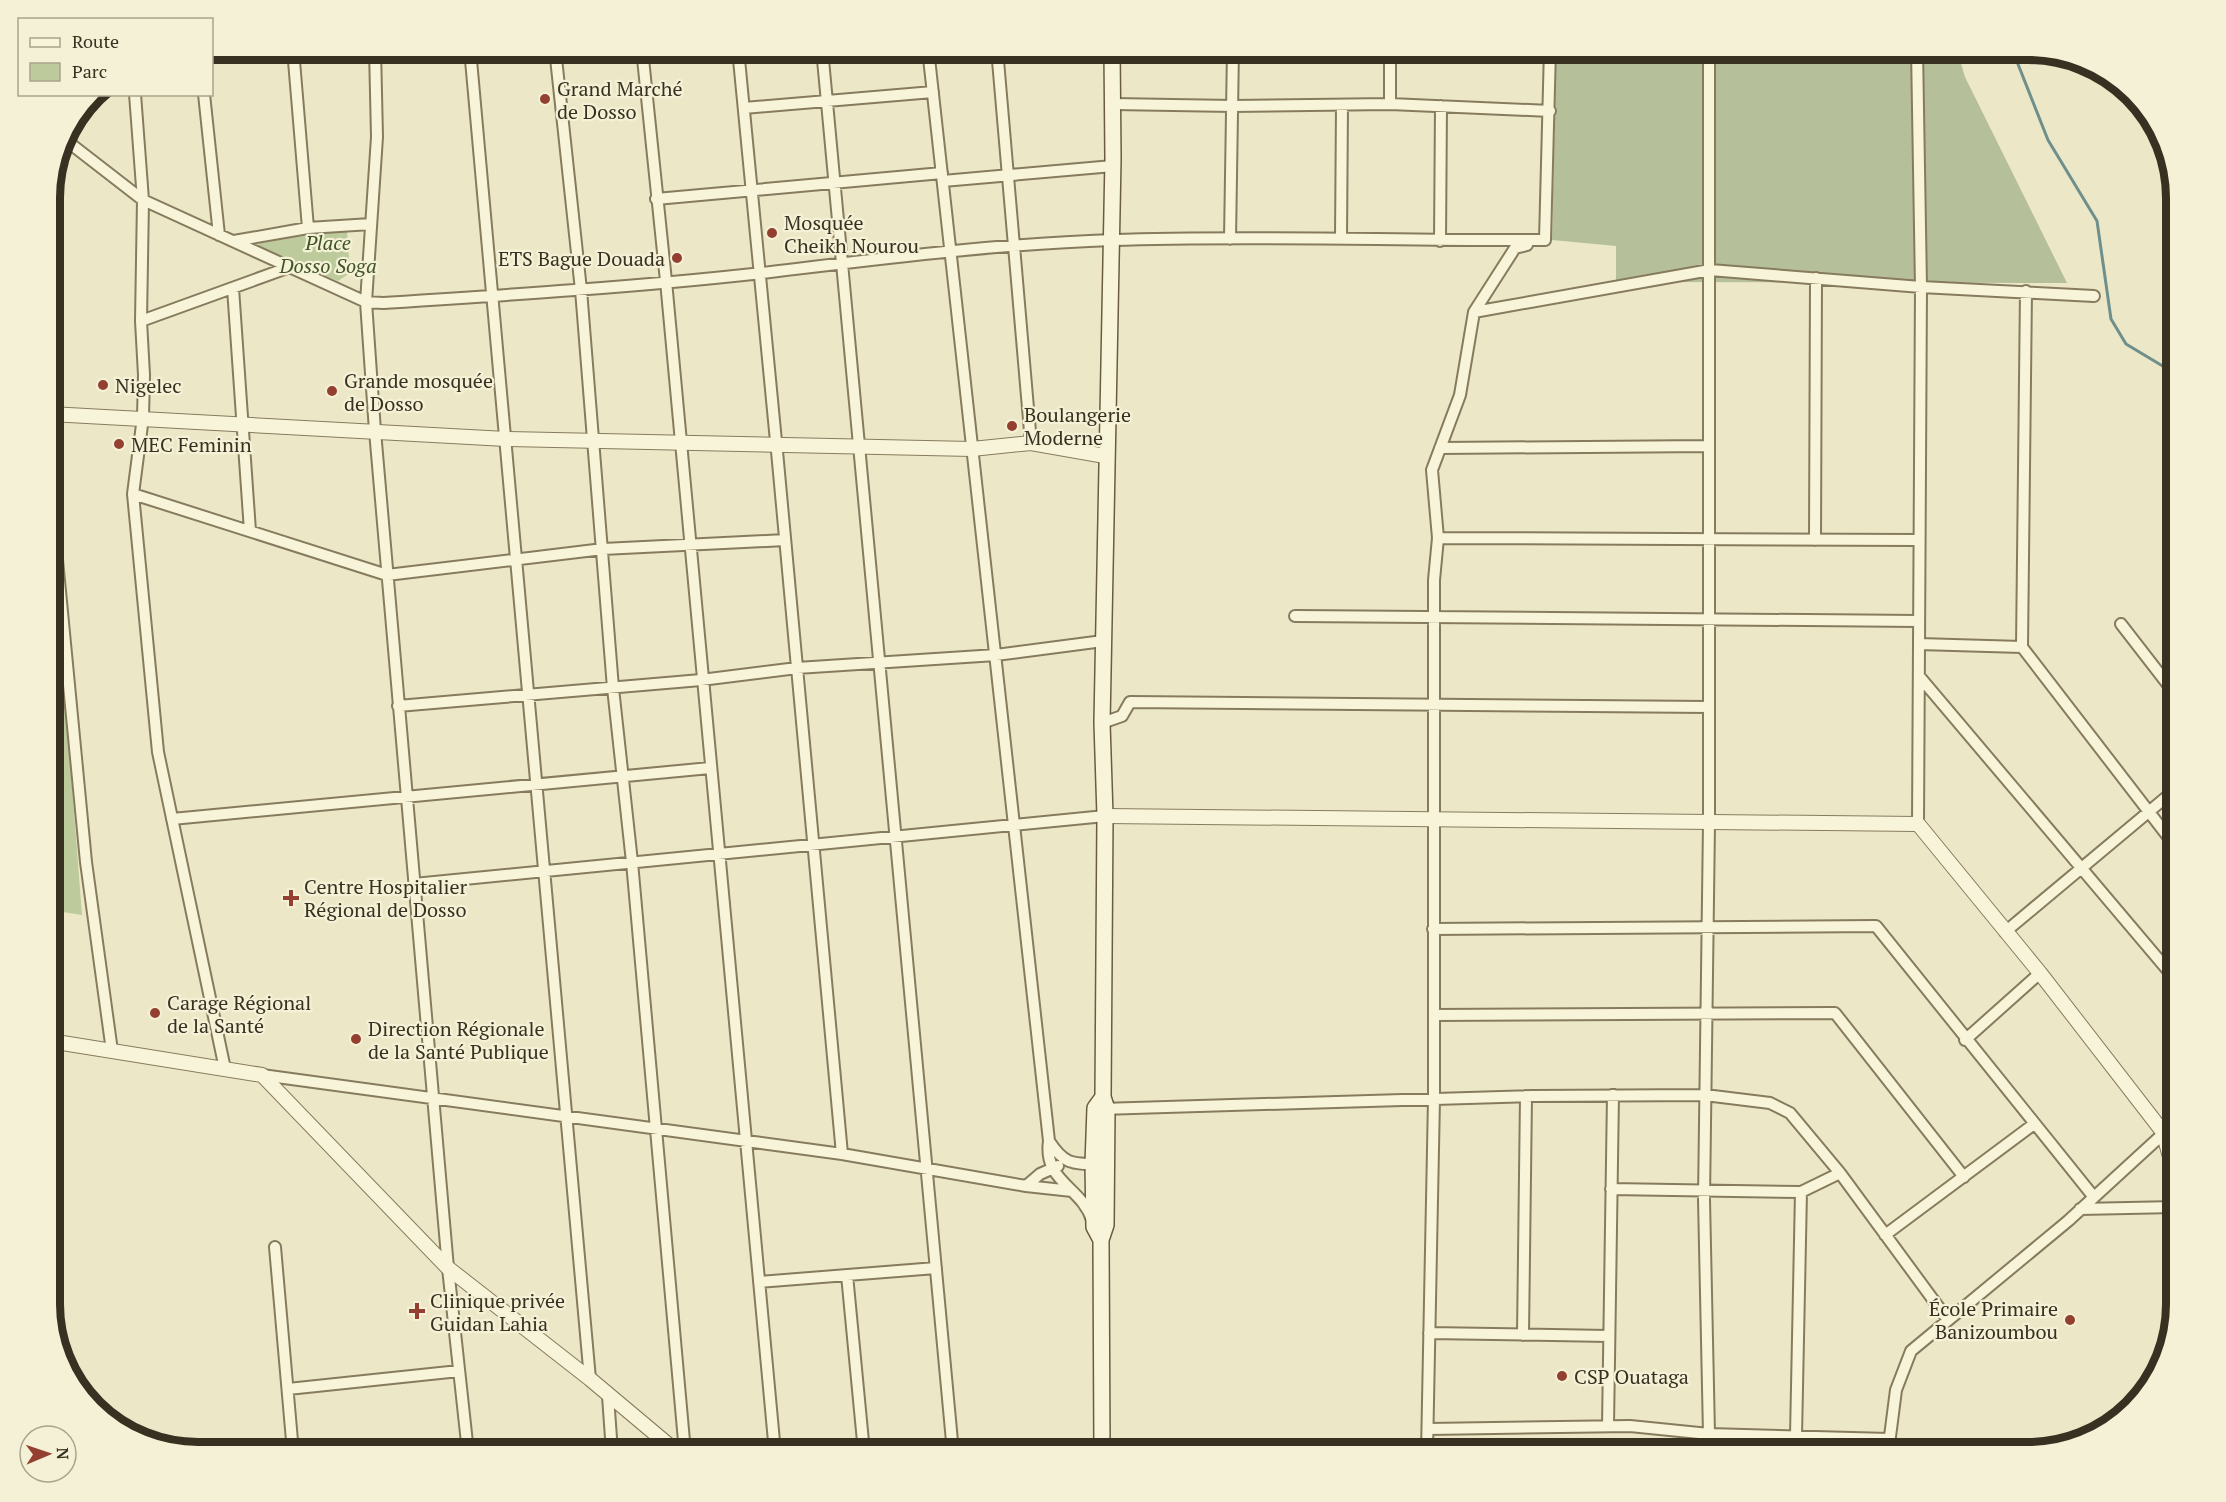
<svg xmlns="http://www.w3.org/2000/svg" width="2226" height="1502" viewBox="0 0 2226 1502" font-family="'PT Serif',serif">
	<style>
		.green { fill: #bdca9b }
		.cemetery { fill: #b5c09a }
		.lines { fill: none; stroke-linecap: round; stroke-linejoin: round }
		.stream { stroke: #6f8f8c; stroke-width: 3 }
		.minor-casing { stroke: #877b5d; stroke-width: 14 }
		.tertiary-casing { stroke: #877b5d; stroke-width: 16 }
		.secondary-casing { stroke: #695c40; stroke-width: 18 }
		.minor { stroke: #f7f4da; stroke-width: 10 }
		.tertiary { stroke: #f7f4da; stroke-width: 14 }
		.secondary { stroke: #f7f4da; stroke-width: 15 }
		.poi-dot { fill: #944030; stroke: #f4f1d6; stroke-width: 2 }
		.labels { text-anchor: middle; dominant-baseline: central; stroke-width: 4.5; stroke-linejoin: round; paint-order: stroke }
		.poi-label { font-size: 20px; fill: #383020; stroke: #f4f1d6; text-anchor: start }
		.park-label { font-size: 20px; font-style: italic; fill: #415428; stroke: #f4f1d6 }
		.rim { fill: none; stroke: #383020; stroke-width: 8 }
	</style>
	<rect width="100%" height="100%" fill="#ece8c7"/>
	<path class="green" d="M 347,230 L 350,273 L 338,281 L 259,247 L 259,242 Z
		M 50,632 L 60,632 L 82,915 L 50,910 Z"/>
	<path class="cemetery" d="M 1556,50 L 1957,50 L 1965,77 L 2067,283 L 1616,282 L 1616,246 L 1552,240 Z"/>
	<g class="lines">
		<path class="stream" d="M 2012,49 L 2048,140 L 2097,221 L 2111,319 L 2126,344 L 2176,374"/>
		<g class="minor-casing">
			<path id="minor" d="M 293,49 L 308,228
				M 375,49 L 377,137 L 366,302 L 375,431 L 448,1268 L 468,1452
				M 470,49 L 590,1379
				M 555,49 L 581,290 L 613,688 L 632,862 L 685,1452
				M 642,49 L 666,281 L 775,1452
				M 738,49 C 776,417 806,786 842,1154
				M 822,49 L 953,1452
				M 928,49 L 1049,1141 C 1043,1182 1082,1187 1092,1220
				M 997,49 L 1031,443
				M 1390,49 L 1390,104
				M 1917,49 L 1921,287 L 1918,824
				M 212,57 L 294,49
				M 135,94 L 143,200 L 141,321 L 144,375 L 143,417 L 133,494 L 158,752 L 225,1069
				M 204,94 L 219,235
				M 1113,104 L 1233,106 L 1390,104 L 1550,111
				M 744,108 L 933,92
				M 63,138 L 143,200 L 366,302 L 383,303 C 509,295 636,287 762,273 C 879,259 994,244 1112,240 C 1256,235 1400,241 1545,240
				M 943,181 L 1113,166
				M 656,199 L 942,173
				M 1341,238 L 1342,105
				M 1230,239 L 1233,49
				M 1545,240 L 1550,49
				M 234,241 L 308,228 L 371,224
				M 1440,241 L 1441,106
				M 233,288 L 250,531
				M 2026,291 L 2022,647 L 2176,847
				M 1474,312 L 1710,270 L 1921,287 L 2094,296
				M 141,321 L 290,267
				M 1440,448 L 1709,446
				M 50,487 L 86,862 L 112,1051
				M 133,494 L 387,575 L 603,549 L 785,540
				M 1438,538 L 1919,540
				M 1815,540 L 1816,278
				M 1295,616 L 1919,621
				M 2121,624 L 2176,695
				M 1919,644 L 2022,647
				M 1919,676 L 2176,980
				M 398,706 L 701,680 L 797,668 L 996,655 L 1103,641
				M 1102,723 L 1122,716 L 1130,702 L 1709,707
				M 172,819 L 710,768
				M 414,884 L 1105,816
				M 1433,929 L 1876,926 L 2093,1196
				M 2005,932 L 2176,789
				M 1434,1015 L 1835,1013 L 1964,1177
				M 1965,1040 L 2040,973
				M 262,1075 L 842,1154 L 1026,1186 L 1072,1191
				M 1101,1109 L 1532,1096 L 1705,1095 L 1770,1103 L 1790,1113 L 1840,1173 L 1948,1320
				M 1049,1141 C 1064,1164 1071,1164 1098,1164
				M 1026,1186 L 1040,1174 L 1058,1166
				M 1611,1189 L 1801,1192
				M 2080,1209 L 2176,1207
				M 1885,1235 L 2034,1124
				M 275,1247 L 293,1452
				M 847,1275 L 864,1452
				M 759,1282 L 936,1268
				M 1429,1333 L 1609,1336
				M 1523,1335 L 1526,1096
				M 288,1389 L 459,1371
				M 608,1396 L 612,1452
				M 1608,1426 L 1613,1095
				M 1428,1429 L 1630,1426 L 1709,1434 L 1889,1439
				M 1709,1434 L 1704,1199 L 1709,823 L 1709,49
				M 1796,1436 L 1801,1192 L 1840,1173
				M 1427,1452 L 1434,1099 L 1434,580 L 1438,538 L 1432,470 L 1460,395 L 1474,312 L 1515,248 L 1527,245
				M 1888,1452 L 1896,1390 L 1911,1351 L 2068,1221 L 2176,1122"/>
		</g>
		<g class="tertiary-casing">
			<path id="tertiary" d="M 50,414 L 506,439 L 972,449 L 1031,443 L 1105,456
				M 1105,816 L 1918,824 L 2040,973 L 2163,1132 L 2173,1167 L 2175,1186 L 2172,1319
				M 50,1041 L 262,1075 L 448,1268 L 590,1379 L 677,1452"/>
		</g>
		<g class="secondary-casing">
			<path id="secondary" d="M 1101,1240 L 1094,1227 L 1093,1164 L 1095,1108 L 1103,1097
				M 1102,1452 L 1101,1240 L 1106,1225 L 1107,1109 L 1103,1097 L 1105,816 L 1102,723 L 1113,159 L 1112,49"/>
		</g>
		<use href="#minor" class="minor"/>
		<use href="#tertiary" class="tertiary"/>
		<use href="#secondary" class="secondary"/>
	</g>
	<g class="poi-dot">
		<circle cx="545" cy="99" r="6"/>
		<circle cx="772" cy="233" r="6"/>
		<circle cx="677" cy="258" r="6"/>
		<circle cx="103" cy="385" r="6"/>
		<circle cx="332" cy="391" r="6"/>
		<circle cx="1012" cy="426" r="6"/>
		<circle cx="119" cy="444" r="6"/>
		<path d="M288 889h6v6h6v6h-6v6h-6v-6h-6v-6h6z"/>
		<circle cx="155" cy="1013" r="6"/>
		<circle cx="356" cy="1039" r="6"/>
		<path d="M414 1302h6v6h6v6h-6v6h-6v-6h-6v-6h6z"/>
		<circle cx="2070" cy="1320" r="6"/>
		<circle cx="1562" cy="1376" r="6"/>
	</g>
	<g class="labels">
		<g class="poi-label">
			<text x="557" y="88">Grand Marché<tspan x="557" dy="23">de Dosso</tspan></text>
			<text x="784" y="222">Mosquée<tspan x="784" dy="23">Cheikh Nourou</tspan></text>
			<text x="665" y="258" text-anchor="end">ETS Bague Douada</text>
			<text x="344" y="380">Grande mosquée<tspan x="344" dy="23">de Dosso</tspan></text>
			<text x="115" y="385">Nigelec</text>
			<text x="1024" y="414">Boulangerie<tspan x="1024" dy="23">Moderne</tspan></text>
			<text x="131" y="444">MEC Feminin</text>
			<text x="304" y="886">Centre Hospitalier<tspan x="304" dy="23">Régional de Dosso</tspan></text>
			<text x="167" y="1002">Carage Régional<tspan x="167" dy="23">de la Santé</tspan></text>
			<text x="368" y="1028">Direction Régionale<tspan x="368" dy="23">de la Santé Publique</tspan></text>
			<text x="430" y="1300">Clinique privée<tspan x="430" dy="23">Guidan Lahia</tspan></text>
			<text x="2058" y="1308" text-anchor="end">École Primaire<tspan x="2058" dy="23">Banizoumbou</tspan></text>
			<text x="1574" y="1376">CSP Ouataga</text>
		</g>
		<g class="park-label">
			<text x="328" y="242">Place<tspan x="328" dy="23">Dosso Soga</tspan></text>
		</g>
	</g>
	<path d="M0 0H2226V1502H0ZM198 60H2028A138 138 0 0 1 2166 198V1304A138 138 0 0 1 2028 1442H198A138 138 0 0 1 60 1304V198A138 138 0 0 1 198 60Z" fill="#f4f1d6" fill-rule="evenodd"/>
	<path class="rim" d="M198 60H2028A138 138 0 0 1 2166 198V1304A138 138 0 0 1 2028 1442H198A138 138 0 0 1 60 1304V198A138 138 0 0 1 198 60Z"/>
	<rect x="18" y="18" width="195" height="78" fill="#f4f1d6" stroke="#a9a48d" stroke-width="1.5"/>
	<rect x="30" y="38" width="30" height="9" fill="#f7f4da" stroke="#a9a48d" stroke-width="1.5"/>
	<text x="72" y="48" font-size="18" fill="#383020">Route</text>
	<rect x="30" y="63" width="30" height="18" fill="#bdca9b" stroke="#a9a48d" stroke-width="1.5"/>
	<text x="72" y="78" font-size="18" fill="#383020">Parc</text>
	<g transform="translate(48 1454) rotate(88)"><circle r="28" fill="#f4f1d6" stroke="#a9a48d" stroke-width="1.5"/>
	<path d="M0-4.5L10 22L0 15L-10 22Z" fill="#944030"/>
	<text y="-9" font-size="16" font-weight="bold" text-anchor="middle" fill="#383020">N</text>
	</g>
</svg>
